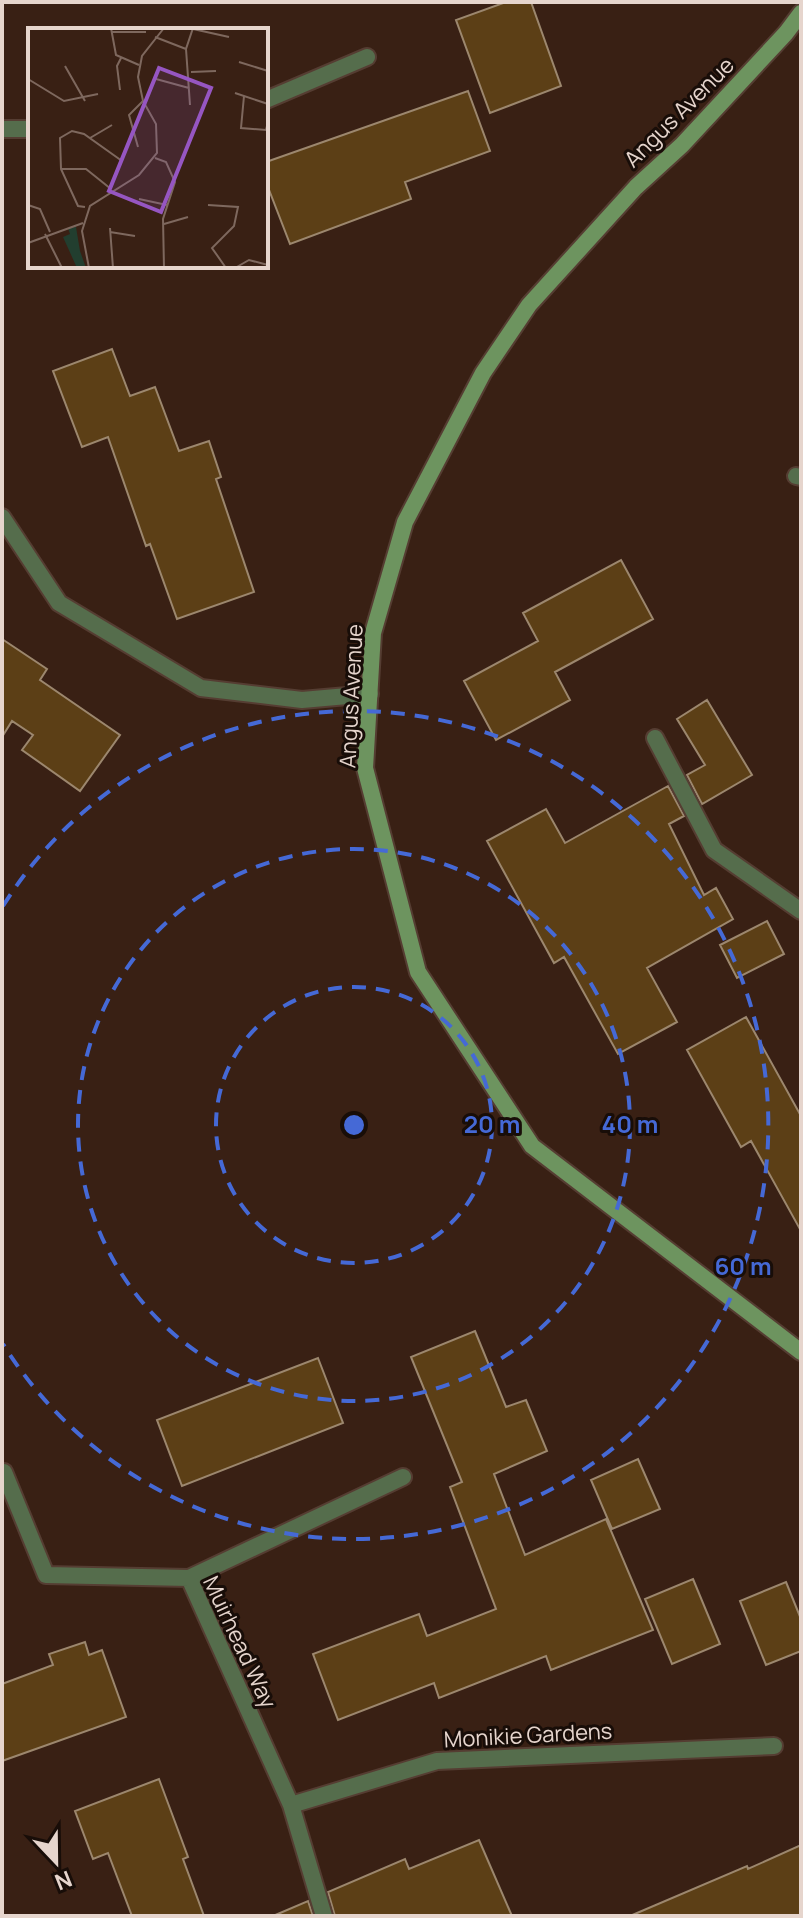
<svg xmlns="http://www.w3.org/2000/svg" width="803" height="1918" viewBox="0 0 803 1918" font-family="Manrope,sans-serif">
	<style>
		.building { fill: #5c3f16; stroke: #9c876e; stroke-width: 2 }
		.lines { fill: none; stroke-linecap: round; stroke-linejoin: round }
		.street-casing { stroke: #553d32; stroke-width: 20 }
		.secondary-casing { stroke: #553d32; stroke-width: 20 }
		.street { stroke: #556d4c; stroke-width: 16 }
		.secondary { stroke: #6d945f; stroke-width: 16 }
		.ring { fill: none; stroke: #4569d6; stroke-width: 4; stroke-dasharray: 14 10 }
		.labels { text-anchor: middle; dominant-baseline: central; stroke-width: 6; stroke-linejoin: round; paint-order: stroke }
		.street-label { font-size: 22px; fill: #e6d5cd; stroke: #180d08 }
		.inset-road { fill: none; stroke: #7e685e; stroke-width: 2 }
		.view { fill: #9656c2; fill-opacity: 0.15; stroke: #9656c2; stroke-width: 4 }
		.inset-edge { fill: none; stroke: #e6d5cd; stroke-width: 4 }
		.centre { fill: #4569d6; stroke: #180d08; stroke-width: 4 }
		.ring-label { font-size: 24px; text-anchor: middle; font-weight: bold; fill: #4569d6; stroke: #180d08; stroke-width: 6; stroke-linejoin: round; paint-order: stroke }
	</style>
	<rect width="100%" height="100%" fill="#392014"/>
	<path class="building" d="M 506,2 L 531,2 L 561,86 L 490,113 L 456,20 Z
		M 468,91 L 490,151 L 405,182 L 411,199 L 290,244 L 266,182 L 266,162 Z
		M 112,349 L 130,396 L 155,387 L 179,451 L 209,441 L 221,477 L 216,479 L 254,592 L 177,619 L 150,544 L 146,546 L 108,437 L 82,447 L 53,371 Z
		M 621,560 L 653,619 L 555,672 L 570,700 L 496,740 L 464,681 L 538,641 L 523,613 Z
		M 2,639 L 47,669 L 40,680 L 120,735 L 80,791 L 22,750 L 33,735 L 12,721 L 2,737 Z
		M 707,700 L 752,775 L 702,804 L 687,775 L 705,765 L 677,719 Z
		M 668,786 L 684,816 L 669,824 L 704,895 L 716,888 L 733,919 L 647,968 L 677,1022 L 618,1054 L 564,957 L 554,963 L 487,841 L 546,809 L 565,843 Z
		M 767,921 L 784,954 L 737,978 L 720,945 Z
		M 746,1017 L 801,1116 L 801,1231 L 751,1141 L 741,1147 L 687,1050 Z
		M 475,1331 L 506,1407 L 526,1400 L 547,1451 L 494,1474 L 525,1555 L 606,1519 L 653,1630 L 551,1670 L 546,1656 L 439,1698 L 434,1683 L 338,1720 L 313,1654 L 419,1614 L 427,1636 L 496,1609 L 450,1487 L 462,1482 L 411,1357 Z
		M 318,1358 L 343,1423 L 182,1486 L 157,1420 Z
		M 638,1459 L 660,1509 L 612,1529 L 591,1480 Z
		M 693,1579 L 720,1644 L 672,1664 L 645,1599 Z
		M 786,1582 L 801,1619 L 801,1651 L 766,1665 L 740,1601 Z
		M 85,1642 L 89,1655 L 102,1650 L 126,1717 L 2,1761 L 2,1684 L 53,1665 L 49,1654 Z
		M 159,1779 L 188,1857 L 183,1859 L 204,1916 L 132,1916 L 108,1853 L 93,1859 L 75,1811 Z
		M 479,1840 L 512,1916 L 335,1916 L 328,1892 L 405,1859 L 409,1869 Z
		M 801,1845 L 801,1916 L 630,1916 L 747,1866 L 748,1869 Z
		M 308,1901 L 313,1916 L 273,1916 Z"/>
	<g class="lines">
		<g class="street-casing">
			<path id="street" d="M 266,100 L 367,57
				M 2,129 L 30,129
				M 796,476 L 801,477
				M 2,517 L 59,603 L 201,688 L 302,700 L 370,694
				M 655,738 L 714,850 L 801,911
				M 4,1472 L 46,1575 L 189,1578 L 403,1477
				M 189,1578 L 291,1805 L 324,1916
				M 291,1805 L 437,1761 L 774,1746"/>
		</g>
		<g class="secondary-casing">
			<path id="secondary" d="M 801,13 L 786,33 L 682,145 L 636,187 L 529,305 L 483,373 L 405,522 L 373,633 L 365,768 L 418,972 L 532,1146 L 801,1352"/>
		</g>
		<use href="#street" class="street"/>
		<use href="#secondary" class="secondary"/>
	</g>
	<g class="ring">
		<circle cx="354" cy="1125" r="138"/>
		<circle cx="354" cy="1125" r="276"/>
		<path d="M3 906A414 414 0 1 1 3 1344"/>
	</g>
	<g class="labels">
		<g class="street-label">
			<text transform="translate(679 112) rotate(-45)">Angus Avenue</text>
			<text transform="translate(351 696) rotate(-87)">Angus Avenue</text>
			<text transform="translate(240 1642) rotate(65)">Muirhead Way</text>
			<text transform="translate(528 1735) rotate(-3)">Monikie Gardens</text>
		</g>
	</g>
	<g transform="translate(28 28)">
		<rect width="240" height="240" fill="#392014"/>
		<path d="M 48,199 L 52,223 L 58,240 L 49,240 L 35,209 L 42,206 L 40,200 Z" fill="#223e2f"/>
		<path class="inset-road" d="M 83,0 L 88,27 L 111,37M 165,1 L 201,9M 84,4 L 118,4M 127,9 L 158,21M 211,34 L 240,43M 37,38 L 57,73M 163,44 L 188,43M 0,51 L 36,73 L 70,66M 128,51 L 161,60M 92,62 L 89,38 L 93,30M 207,65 L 240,76M 216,68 L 213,100 L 238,102 L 240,94M 162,77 L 158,21 L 165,0M 62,110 L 84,97M 110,119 L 101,87 L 115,73M 127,130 L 138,134 L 147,154 L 135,191 L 136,240M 33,141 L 58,141 L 83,161M 111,171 L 139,177M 0,177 L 12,181 L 22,204M 180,177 L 210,179 L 206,198 L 184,220 L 198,240M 57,179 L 50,178 L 33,141 L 32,110 L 44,103 L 56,106 L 94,133M 136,196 L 160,189M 82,200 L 85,240M 82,204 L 107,208M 17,206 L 34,240M 0,215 L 55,195M 61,240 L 54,203 L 62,178 L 111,147 L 129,125 L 128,96 L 115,73 L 110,49 L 114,28 L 136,0M 207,240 L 221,232 L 240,237"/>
		<path class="view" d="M 131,40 L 183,60 L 133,184 L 81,163 Z"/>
		<rect width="240" height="240" class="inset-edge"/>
	</g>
	<circle cx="354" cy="1125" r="12" class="centre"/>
	<g class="ring-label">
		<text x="492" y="1133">20 m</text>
		<text x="630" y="1133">40 m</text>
		<text x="743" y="1275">60 m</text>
	</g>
	<rect width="803" height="1918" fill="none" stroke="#e6d5cd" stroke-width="8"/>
	<g transform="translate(56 1862) rotate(158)" stroke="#180d08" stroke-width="6" paint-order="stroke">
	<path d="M0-6L14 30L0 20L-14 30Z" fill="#e6d5cd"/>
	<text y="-12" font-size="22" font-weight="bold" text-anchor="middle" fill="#e6d5cd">N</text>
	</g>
</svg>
